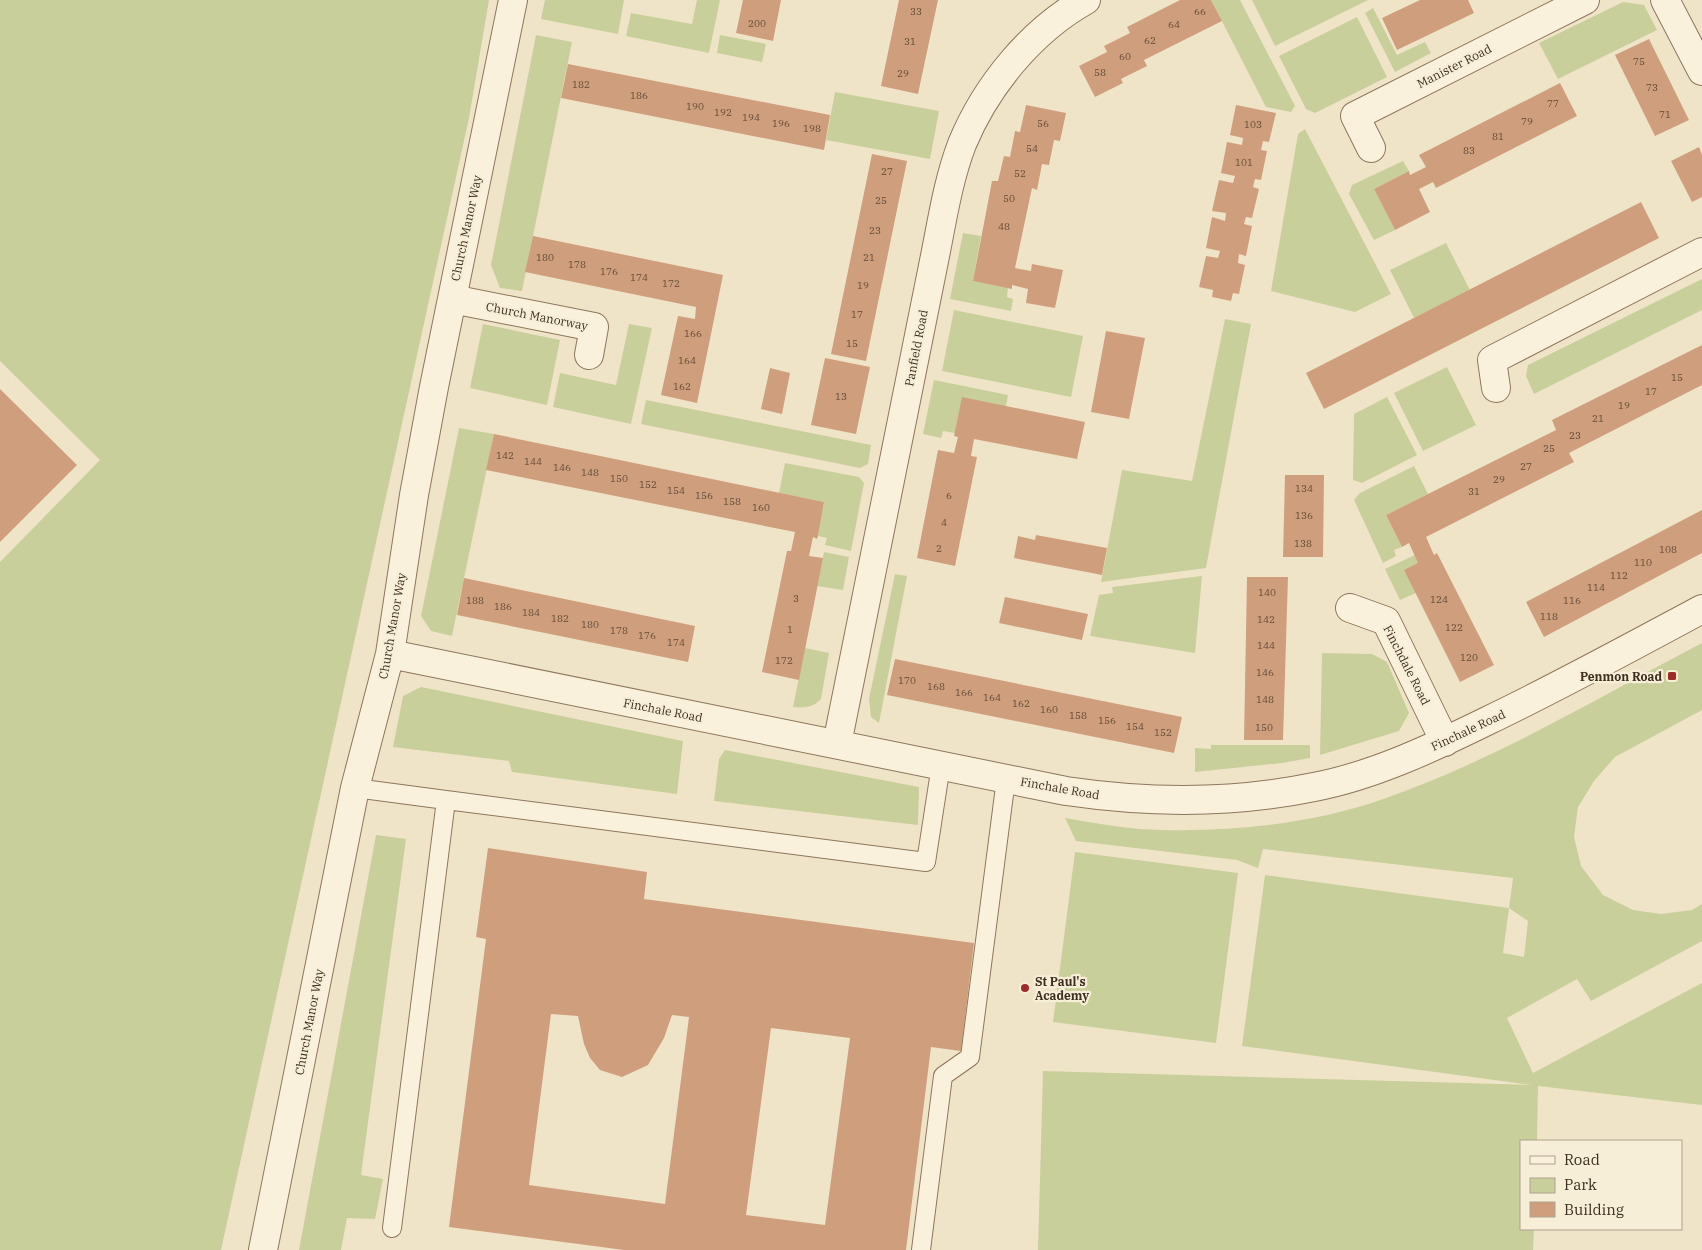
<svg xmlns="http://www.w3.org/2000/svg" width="1702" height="1250" viewBox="0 0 1702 1250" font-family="'IBM Plex Serif',serif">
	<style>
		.green { fill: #c9cf9b; fill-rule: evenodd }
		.building { fill: #cf9f7d; fill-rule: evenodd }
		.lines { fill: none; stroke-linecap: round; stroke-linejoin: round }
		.lane-casing { stroke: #8d765c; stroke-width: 20 }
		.street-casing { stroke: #8d765c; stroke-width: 30 }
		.lane { stroke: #faf1dc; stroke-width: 18 }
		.street { stroke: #faf1dc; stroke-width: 28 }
		.poi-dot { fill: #9e2a2b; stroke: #f7eed8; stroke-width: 2 }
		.labels { text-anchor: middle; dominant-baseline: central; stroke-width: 4.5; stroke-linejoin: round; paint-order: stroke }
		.number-label { font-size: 10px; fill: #624a37 }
		.street-label { font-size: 12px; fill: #3d2e20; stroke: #f7eed8 }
		.poi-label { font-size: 12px; font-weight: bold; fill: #3d2e20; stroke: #f7eed8; text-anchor: end }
	</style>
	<rect width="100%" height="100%" fill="#f0e4c8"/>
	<path class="green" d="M 0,0 L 489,0 L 469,118 L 221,1250 L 0,1250 L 0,562 L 100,460 L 0,361 Z
		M 545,0 L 624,0 L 618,34 L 541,19 Z
		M 697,0 L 720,0 L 709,53 L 626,36 L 631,13 L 692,24 Z
		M 1211,0 L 1240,0 L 1295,106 L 1291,112 L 1266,107 Z
		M 1252,0 L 1368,0 L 1275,46 Z
		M 1623,2 L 1644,5 L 1657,30 L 1558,79 L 1539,43 Z
		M 1373,8 L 1397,55 L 1425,42 L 1431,53 L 1395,72 L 1365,13 Z
		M 1357,17 L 1387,77 L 1315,113 L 1306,109 L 1279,56 Z
		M 536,35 L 572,42 L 522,291 L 500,288 L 491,265 Z
		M 720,35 L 766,44 L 762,62 L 717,53 Z
		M 835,92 L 939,111 L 930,159 L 826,140 Z
		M 1305,129 L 1391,294 L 1355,312 L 1271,291 L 1298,134 Z
		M 1403,161 L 1409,171 L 1374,189 L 1395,230 L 1374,240 L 1349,194 L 1352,185 Z
		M 963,233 L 981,236 L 973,281 L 1008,288 L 1007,297 L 1013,299 L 1011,311 L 950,299 Z
		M 1446,243 L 1470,290 L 1414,318 L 1390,270 Z
		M 1702,279 L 1702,310 L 1534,394 L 1526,376 L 1528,365 Z
		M 954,310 L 1083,336 L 1071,397 L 942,371 Z
		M 1225,319 L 1251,324 L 1206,568 L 1101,582 L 1122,470 L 1192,481 Z
		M 483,324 L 560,340 L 547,405 L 470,388 Z
		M 629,324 L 652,328 L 631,424 L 553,407 L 560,373 L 616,385 Z
		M 1447,367 L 1476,425 L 1423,451 L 1394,393 Z
		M 934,380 L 1008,395 L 1006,406 L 955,433 L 943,431 L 941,438 L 923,434 Z
		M 1387,397 L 1417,455 L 1362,483 L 1353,480 L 1354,414 Z
		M 646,400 L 871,445 L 868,464 L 860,468 L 641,424 Z
		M 459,428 L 494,434 L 452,636 L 431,631 L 421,616 Z
		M 785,463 L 859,477 L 864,483 L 851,551 L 825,545 L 827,538 L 818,536 L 824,502 L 779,493 Z
		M 1414,466 L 1428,494 L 1386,515 L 1402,547 L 1394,550 L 1396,556 L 1383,563 L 1354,500 L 1360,493 Z
		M 824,552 L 849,557 L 843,590 L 817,586 Z
		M 1415,555 L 1418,563 L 1416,593 L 1400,600 L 1385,569 Z
		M 895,574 L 907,576 L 879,723 L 871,717 L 869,699 Z
		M 1202,576 L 1195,653 L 1090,636 L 1099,595 L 1113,593 L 1112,587 Z
		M 1702,643 L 1702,710 L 1615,757 L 1594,781 L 1578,807 L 1574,837 L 1581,866 L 1603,895 L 1633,910 L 1661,914 L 1692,910 L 1702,904 L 1702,941 L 1591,1001 L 1577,979 L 1507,1018 L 1533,1073 L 1702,983 L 1702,1105 L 1538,1086 L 1537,1141 L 1521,1141 L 1521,1229 L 1534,1229 L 1533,1250 L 1038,1250 L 1043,1071 L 1532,1085 L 1242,1046 L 1265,875 L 1509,908 L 1513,878 L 1263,849 L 1258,868 L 1237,860 L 1076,841 L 1065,818 C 1090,822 1115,827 1140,829 C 1220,834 1311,825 1386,798 C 1497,759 1599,697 1702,643 ZM 1509,908 L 1528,921 L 1524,957 L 1503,953 Z
		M 805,648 L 829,653 L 821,699 C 812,708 805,708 793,707 Z
		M 1322,653 L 1372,654 L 1387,662 L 1409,713 L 1399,731 L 1320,755 Z
		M 421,687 L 683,741 L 677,794 L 512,772 L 509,761 L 393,747 L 403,696 Z
		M 1211,745 L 1310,745 L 1310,758 L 1282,763 L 1195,772 L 1195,748 L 1211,749 Z
		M 725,750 L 919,787 L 918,825 L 714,801 L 719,759 Z
		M 376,835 L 406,839 L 361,1175 L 383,1179 L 375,1219 L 347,1218 L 341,1250 L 299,1250 Z
		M 1075,852 L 1238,873 L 1216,1043 L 1053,1022 Z"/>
	<path class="building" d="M 743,0 L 781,0 L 773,41 L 736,33 Z
		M 899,0 L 938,0 L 918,94 L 881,86 Z
		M 1180,0 L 1211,0 L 1222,21 L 1144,60 L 1147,66 L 1121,79 L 1123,83 L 1095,97 L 1079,66 L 1107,52 L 1104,46 L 1130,33 L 1127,27 Z
		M 1420,0 L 1468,0 L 1474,13 L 1397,50 L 1382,18 Z
		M 1649,39 L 1689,120 L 1655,136 L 1615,55 Z
		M 568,64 L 830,115 L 824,150 L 561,98 Z
		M 1560,83 L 1577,116 L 1436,188 L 1433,182 L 1419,189 L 1430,212 L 1395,230 L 1374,189 L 1409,171 L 1410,175 L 1426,167 L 1419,155 Z
		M 1026,105 L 1066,113 L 1060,141 L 1054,140 L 1049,165 L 1042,164 L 1037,190 L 1032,188 L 1015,268 L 1031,271 L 1032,264 L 1063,270 L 1055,308 L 1026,303 L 1028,289 L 1012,285 L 1012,289 L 973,281 L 992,181 L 998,181 L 1004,156 L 1010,157 L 1015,131 L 1020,132 Z
		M 1236,105 L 1276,113 L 1269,142 L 1263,141 L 1261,150 L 1267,151 L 1261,180 L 1255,179 L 1253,187 L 1259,189 L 1252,218 L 1246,217 L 1244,224 L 1252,226 L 1246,256 L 1239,254 L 1238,263 L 1245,265 L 1239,294 L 1233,293 L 1231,301 L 1212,297 L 1213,290 L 1199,287 L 1206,256 L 1218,258 L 1220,251 L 1206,248 L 1212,217 L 1225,221 L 1226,213 L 1212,211 L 1219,180 L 1233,183 L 1235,176 L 1221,173 L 1227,142 L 1242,145 L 1243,138 L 1230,135 Z
		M 1699,147 L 1702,155 L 1702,197 L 1692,202 L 1671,161 Z
		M 872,154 L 907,161 L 866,361 L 831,354 Z
		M 1641,202 L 1659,238 L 1324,409 L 1306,373 Z
		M 533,236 L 723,275 L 697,403 L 661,395 L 678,316 L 695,319 L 696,307 L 525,272 Z
		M 1106,331 L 1145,338 L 1129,419 L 1091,412 Z
		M 1702,345 L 1702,385 L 1569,453 L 1574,462 L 1426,537 L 1434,555 L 1437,553 L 1494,665 L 1460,682 L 1404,570 L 1418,563 L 1409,543 L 1402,547 L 1386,515 L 1556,430 L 1552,420 Z
		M 825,358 L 870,367 L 856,434 L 811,425 Z
		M 770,368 L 790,373 L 782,414 L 761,409 Z
		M 0,389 L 77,465 L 0,542 Z
		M 962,397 L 1085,422 L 1077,459 L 974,439 L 971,456 L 977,457 L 955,566 L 917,558 L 938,450 L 954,453 L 958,437 L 954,436 Z
		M 494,434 L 824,502 L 818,536 L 817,539 L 813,537 L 809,556 L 823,558 L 799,680 L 762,672 L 787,551 L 791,551 L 795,532 L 486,470 Z
		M 1285,475 L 1324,475 L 1323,557 L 1283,557 Z
		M 1702,510 L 1702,553 L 1544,637 L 1526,602 Z
		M 1036,535 L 1107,548 L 1102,575 L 1014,558 L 1018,536 L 1035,540 Z
		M 1247,577 L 1288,577 L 1283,740 L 1244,740 Z
		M 464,578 L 695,626 L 688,662 L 457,615 Z
		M 1005,597 L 1088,614 L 1082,640 L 999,623 Z
		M 895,659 L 1182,717 L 1174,753 L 887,695 Z
		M 488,848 L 647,872 L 644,899 L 974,943 L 961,1051 L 931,1047 L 906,1250 L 624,1250 L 449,1227 L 486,939 L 476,937 ZM 551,1014 L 578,1016 L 584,1044 L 590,1058 L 600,1070 L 622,1077 L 648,1065 L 664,1038 L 672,1015 L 689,1017 L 665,1204 L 529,1185 ZM 771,1028 L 850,1038 L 825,1225 L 746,1215 Z"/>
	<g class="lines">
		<g class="lane-casing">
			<path id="lane" d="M 355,788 L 446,800 L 392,1228
				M 446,800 L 926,862 L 941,765
				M 921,1250 L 943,1076 L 970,1057 L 1006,779"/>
		</g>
		<g class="street-casing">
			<path id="street" d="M 1665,0 L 1702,71
				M 1371,148 L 1355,116 L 1585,0
				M 452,299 L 594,327 L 589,355
				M 1496,388 L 1492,360 L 1702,252
				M 1350,608 L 1386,621 L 1445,742
				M 390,654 L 1066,791 C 1148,803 1232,804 1314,787 C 1373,776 1434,747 1487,721 C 1560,686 1631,647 1702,609
				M 837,744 L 936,251 C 943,215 949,178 962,144 C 986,86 1031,31 1086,0
				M 263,1250 L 355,788 L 390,654 L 414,495 L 434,387 L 513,0"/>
		</g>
		<use href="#lane" class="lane"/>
		<use href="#street" class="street"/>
	</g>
	<g class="poi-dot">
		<rect x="1667" y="671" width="10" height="10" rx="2.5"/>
		<circle cx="1025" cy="988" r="5"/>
	</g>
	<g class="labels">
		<g class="number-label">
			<text x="916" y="11">33</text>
			<text x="1200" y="11">66</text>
			<text x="757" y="23">200</text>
			<text x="1174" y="24">64</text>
			<text x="1150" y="40">62</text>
			<text x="910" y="41">31</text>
			<text x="1125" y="56">60</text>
			<text x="1639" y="61">75</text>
			<text x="1100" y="72">58</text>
			<text x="903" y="73">29</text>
			<text x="581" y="84">182</text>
			<text x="1652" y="87">73</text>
			<text x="639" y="95">186</text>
			<text x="1553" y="103">77</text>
			<text x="695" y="106">190</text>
			<text x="723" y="112">192</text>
			<text x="1665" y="114">71</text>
			<text x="751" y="117">194</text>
			<text x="1527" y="121">79</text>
			<text x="781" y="123">196</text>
			<text x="1043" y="123">56</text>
			<text x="1253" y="124">103</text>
			<text x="812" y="128">198</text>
			<text x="1498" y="136">81</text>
			<text x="1032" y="148">54</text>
			<text x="1469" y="150">83</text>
			<text x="1244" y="162">101</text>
			<text x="887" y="171">27</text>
			<text x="1020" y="173">52</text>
			<text x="1009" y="198">50</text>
			<text x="881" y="200">25</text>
			<text x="1004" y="226">48</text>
			<text x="875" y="230">23</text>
			<text x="545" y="257">180</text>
			<text x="869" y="257">21</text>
			<text x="577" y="264">178</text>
			<text x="609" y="271">176</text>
			<text x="639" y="277">174</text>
			<text x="671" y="283">172</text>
			<text x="863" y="285">19</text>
			<text x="857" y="314">17</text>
			<text x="693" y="333">166</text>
			<text x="852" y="343">15</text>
			<text x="687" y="360">164</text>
			<text x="1677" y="377">15</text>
			<text x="682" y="386">162</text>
			<text x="1651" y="391">17</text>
			<text x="841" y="396">13</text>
			<text x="1624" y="405">19</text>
			<text x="1598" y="418">21</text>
			<text x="1575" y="435">23</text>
			<text x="1549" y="448">25</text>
			<text x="505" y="455">142</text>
			<text x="533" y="461">144</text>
			<text x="1526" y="466">27</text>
			<text x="562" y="467">146</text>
			<text x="590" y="472">148</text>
			<text x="619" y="478">150</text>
			<text x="1499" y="479">29</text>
			<text x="648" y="484">152</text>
			<text x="1304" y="488">134</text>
			<text x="676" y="490">154</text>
			<text x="1474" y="491">31</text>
			<text x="704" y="495">156</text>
			<text x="949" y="495">6</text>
			<text x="732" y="501">158</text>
			<text x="761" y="507">160</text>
			<text x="1304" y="515">136</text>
			<text x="944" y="522">4</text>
			<text x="1303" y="543">138</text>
			<text x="939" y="548">2</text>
			<text x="1668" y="549">108</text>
			<text x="1643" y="562">110</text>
			<text x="1619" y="575">112</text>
			<text x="1596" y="587">114</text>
			<text x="1267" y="592">140</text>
			<text x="796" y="598">3</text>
			<text x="1439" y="599">124</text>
			<text x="475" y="600">188</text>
			<text x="1572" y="600">116</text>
			<text x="503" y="606">186</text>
			<text x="531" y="612">184</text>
			<text x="1549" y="616">118</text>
			<text x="560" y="618">182</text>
			<text x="1266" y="619">142</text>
			<text x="590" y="624">180</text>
			<text x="1454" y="627">122</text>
			<text x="790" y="629">1</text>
			<text x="619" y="630">178</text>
			<text x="647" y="635">176</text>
			<text x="676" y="642">174</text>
			<text x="1266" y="645">144</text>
			<text x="1469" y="657">120</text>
			<text x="784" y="660">172</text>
			<text x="1265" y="672">146</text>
			<text x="907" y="680">170</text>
			<text x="936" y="686">168</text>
			<text x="964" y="692">166</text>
			<text x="992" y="697">164</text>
			<text x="1265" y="699">148</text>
			<text x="1021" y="703">162</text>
			<text x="1049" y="709">160</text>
			<text x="1078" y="715">158</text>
			<text x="1107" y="720">156</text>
			<text x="1135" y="726">154</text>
			<text x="1264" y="727">150</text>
			<text x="1163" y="732">152</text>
		</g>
		<g class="street-label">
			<text transform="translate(1454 66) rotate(-27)">Manister Road</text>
			<text transform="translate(466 228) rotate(-78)">Church Manor Way</text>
			<text transform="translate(537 316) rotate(11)">Church Manorway</text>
			<text transform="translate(916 348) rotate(-79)">Panfield Road</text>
			<text transform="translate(392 626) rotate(-80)">Church Manor Way</text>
			<text transform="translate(1407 665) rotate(63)">Finchdale Road</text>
			<text transform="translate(663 710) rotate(11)">Finchale Road</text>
			<text transform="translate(1468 730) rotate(-25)">Finchale Road</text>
			<text transform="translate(1060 788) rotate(10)">Finchale Road</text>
			<text transform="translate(309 1022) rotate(-79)">Church Manor Way</text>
		</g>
		<g class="poi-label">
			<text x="1662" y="676">Penmon Road</text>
			<text x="1035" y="981" text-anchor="start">St Paul's<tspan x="1035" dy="14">Academy</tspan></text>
		</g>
	</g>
	<rect x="1520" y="1140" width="162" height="90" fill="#f7eed8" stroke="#ada18e"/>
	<rect x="1530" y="1156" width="25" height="8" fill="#faf1dc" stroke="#ada18e"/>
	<text x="1564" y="1165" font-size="15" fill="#3d2e20">Road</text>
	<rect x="1530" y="1178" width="25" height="15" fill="#c9cf9b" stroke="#ada18e"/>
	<text x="1564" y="1190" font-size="15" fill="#3d2e20">Park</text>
	<rect x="1530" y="1202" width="25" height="15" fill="#cf9f7d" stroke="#ada18e"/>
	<text x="1564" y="1215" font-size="15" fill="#3d2e20">Building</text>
</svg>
